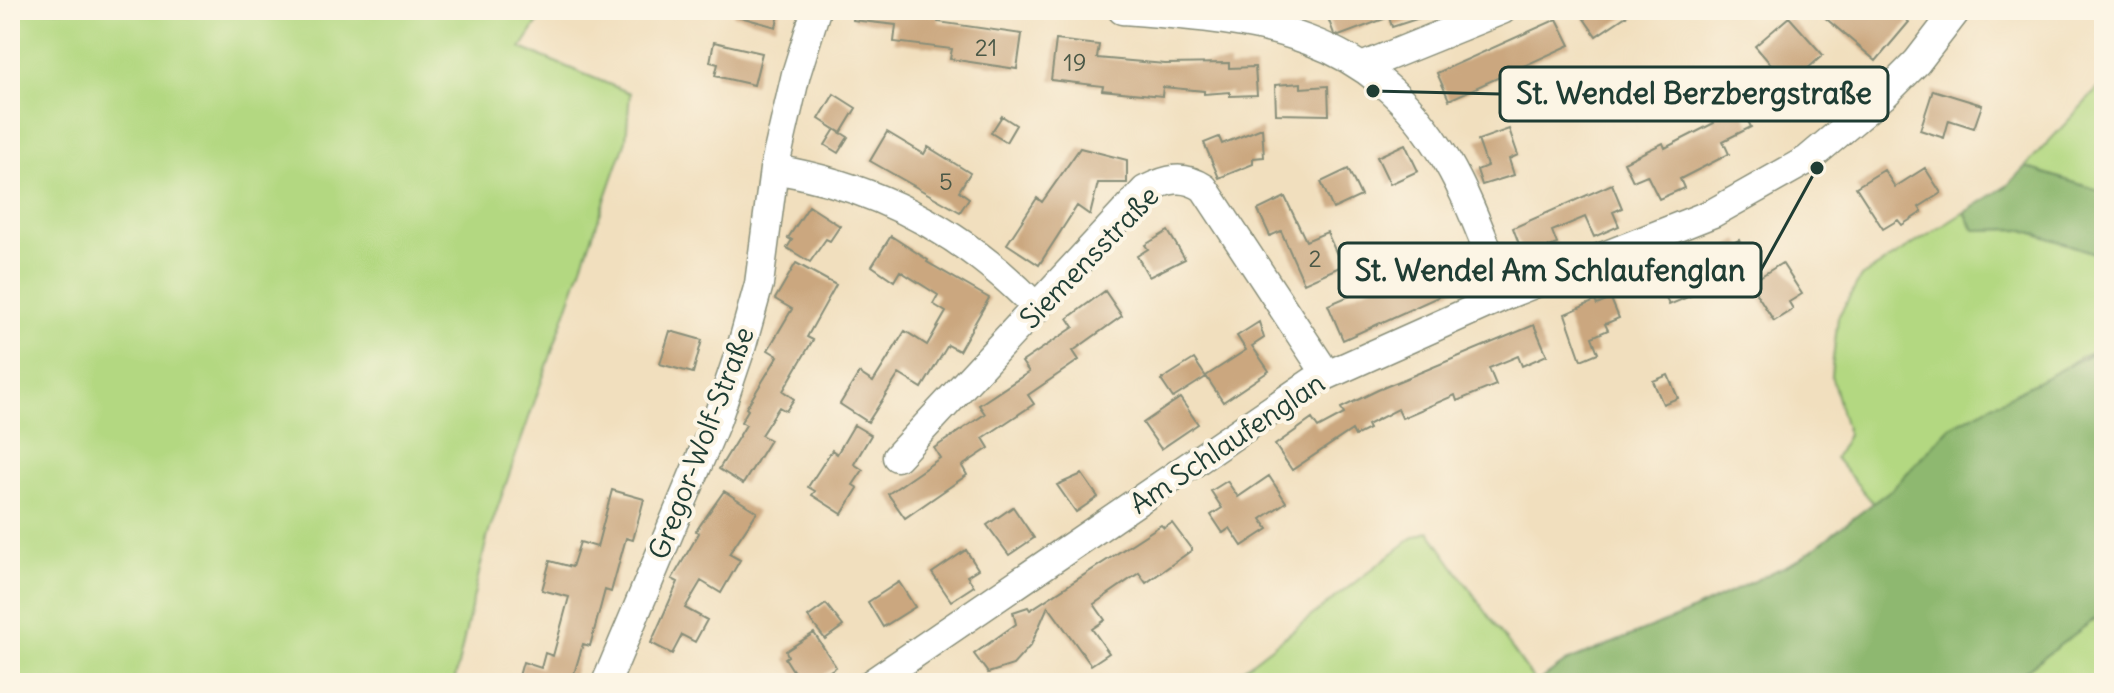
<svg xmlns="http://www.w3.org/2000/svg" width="2114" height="693" viewBox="0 0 2114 693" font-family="Delius,sans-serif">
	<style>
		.green { fill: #b3d881; stroke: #698a5a; stroke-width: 2 }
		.forest { fill: #8eb86f; stroke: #567a52; stroke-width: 2 }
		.building { fill: #cba77f }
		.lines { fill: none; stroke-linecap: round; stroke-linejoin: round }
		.minor-casing { stroke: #888e79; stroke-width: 31 }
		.minor { stroke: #fff; stroke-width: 28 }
		.labels { text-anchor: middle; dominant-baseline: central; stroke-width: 8; stroke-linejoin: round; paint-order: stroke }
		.number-label { font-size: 24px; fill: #4a5847 }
		.street-label { font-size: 28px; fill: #1f3d34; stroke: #fcf5e5 }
		.leader { fill: none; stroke: #1f3d34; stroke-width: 3 }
		.callout-dot { fill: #1f3d34; stroke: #fcf5e5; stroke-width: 3 }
		.callout { fill: #fcf5e5; stroke: #1f3d34; stroke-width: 3 }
		.callout-label { font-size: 30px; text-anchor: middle; font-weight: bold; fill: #1f3d34 }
	</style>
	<rect width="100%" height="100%" fill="#fcf5e5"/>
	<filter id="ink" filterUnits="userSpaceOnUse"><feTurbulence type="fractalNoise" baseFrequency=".0125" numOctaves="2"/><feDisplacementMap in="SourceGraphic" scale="16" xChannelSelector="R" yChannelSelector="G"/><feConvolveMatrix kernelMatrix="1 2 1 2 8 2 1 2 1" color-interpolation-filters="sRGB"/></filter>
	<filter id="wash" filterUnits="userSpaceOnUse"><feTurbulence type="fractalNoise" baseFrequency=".006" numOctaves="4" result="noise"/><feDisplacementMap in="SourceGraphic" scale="32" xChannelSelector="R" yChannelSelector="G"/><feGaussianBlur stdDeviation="1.8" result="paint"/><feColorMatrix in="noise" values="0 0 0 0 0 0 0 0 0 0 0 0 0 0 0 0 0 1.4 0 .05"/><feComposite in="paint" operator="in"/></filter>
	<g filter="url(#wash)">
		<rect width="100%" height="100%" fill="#f1dfbe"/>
		<path class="green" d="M 10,10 L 546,10 L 521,48 L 630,93 L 626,140 L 487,538 L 454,683 L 21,683 L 10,672 Z
			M 2104,82 L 2104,192 L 2025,167 Z
			M 1965,212 L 1974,230 L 2021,229 L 2104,256 L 2104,347 L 2081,356 L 1873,503 L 1835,458 L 1848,435 L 1831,375 L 1838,317 L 1861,277 Z
			M 1429,531 L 1536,683 L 1225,683 L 1412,538 Z
			M 2104,612 L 2104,683 L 2009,683 Z"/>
		<path class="forest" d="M 2025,167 L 2104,192 L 2104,256 L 2021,229 L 1974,230 L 1965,212 L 2008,185 Z
			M 2104,347 L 2104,612 L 2009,683 L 1536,683 L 1566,662 L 1687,613 L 1800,559 L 1893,488 L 1950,427 Z"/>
		<g id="blocks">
			<path class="building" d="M 733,10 L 780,10 L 776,27 L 733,15 Z
				M 854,10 L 939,15 L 938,22 L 1022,34 L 1017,69 L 950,59 L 952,49 L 894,42 L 896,25 L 853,20 Z
				M 1325,10 L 1435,10 L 1435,13 L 1392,27 L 1389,17 L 1339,36 L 1334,34 Z
				M 1578,10 L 1635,10 L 1596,36 Z
				M 1816,10 L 1895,10 L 1909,22 L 1876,61 Z
				M 1789,17 L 1823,55 L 1789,85 L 1755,46 Z
				M 1557,19 L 1570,45 L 1449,100 L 1437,73 Z
				M 1056,40 L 1099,45 L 1097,58 L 1165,64 L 1229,63 L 1229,68 L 1255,67 L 1257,95 L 1230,96 L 1230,92 L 1204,94 L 1204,91 L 1163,87 L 1162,96 L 1102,90 L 1103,86 L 1051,80 Z
				M 714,42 L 762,53 L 754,85 L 715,76 L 718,64 L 710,62 Z
				M 1301,83 L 1301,88 L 1328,86 L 1329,115 L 1276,114 L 1275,85 Z
				M 1933,90 L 1982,105 L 1974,128 L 1949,120 L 1944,138 L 1920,130 Z
				M 834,94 L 856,108 L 841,133 L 819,119 Z
				M 1738,100 L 1751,127 L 1723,141 L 1729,154 L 1680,179 L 1684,188 L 1659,199 L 1647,175 L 1633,181 L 1624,162 L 1663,143 L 1665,148 L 1714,123 L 1710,114 Z
				M 1002,116 L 1016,125 L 1006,142 L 991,133 Z
				M 1262,128 L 1264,157 L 1253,158 L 1253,164 L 1219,178 L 1204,143 L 1219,137 L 1222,144 Z
				M 835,129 L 848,137 L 838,153 L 825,145 Z
				M 1509,129 L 1518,155 L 1509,159 L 1514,175 L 1482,185 L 1477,170 L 1487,166 L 1478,140 Z
				M 887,132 L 924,154 L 928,147 L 970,173 L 959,191 L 969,198 L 960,212 L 870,161 Z
				M 1405,144 L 1418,171 L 1390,184 L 1377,157 Z
				M 1080,148 L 1127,160 L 1127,183 L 1098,183 L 1090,215 L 1077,206 L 1039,265 L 1007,244 L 1037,198 L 1042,202 Z
				M 1925,168 L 1941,193 L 1919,207 L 1922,212 L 1902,225 L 1898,220 L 1883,229 L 1856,187 L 1884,170 L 1895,187 Z
				M 1348,169 L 1361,196 L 1333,209 L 1321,182 Z
				M 1612,184 L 1622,208 L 1613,212 L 1619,226 L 1594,237 L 1585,217 L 1552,231 L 1557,244 L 1524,257 L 1513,228 Z
				M 1285,197 L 1306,241 L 1327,232 L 1342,266 L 1304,283 L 1281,231 L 1270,236 L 1258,210 Z
				M 809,206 L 840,226 L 830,241 L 826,239 L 810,262 L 787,248 L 792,240 L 788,238 Z
				M 1168,231 L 1185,259 L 1149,277 L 1137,256 L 1148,249 L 1145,245 Z
				M 891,236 L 928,260 L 927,262 L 989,298 L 959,351 L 948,345 L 922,388 L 899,374 L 868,422 L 840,404 L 859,373 L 873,382 L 905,331 L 927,345 L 946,312 L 933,304 L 938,295 L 900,271 L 894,281 L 872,266 Z
				M 1739,240 L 1754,269 L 1669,305 L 1657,278 L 1692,263 L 1696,271 L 1728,257 L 1723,249 Z
				M 1457,250 L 1471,282 L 1343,340 L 1328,305 Z
				M 796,263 L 836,285 L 807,337 L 813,340 L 783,391 L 794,399 L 786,411 L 779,407 L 761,435 L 770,440 L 743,484 L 719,469 L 746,425 L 741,422 L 748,410 L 746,408 L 778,356 L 768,350 L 792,309 L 775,299 Z
				M 1782,263 L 1802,294 L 1789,302 L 1793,309 L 1774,321 L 1750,283 Z
				M 1105,291 L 1122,316 L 1073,351 L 1079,360 L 1028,395 L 1034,404 L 983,438 L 989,448 L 962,466 L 967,475 L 905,518 L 888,494 L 940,458 L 934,448 L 985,414 L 979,405 L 1029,372 L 1022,362 L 1074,327 L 1068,318 Z
				M 1611,299 L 1619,318 L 1605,324 L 1608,330 L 1592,337 L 1598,353 L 1581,360 L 1565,314 L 1595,301 L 1597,305 Z
				M 1259,322 L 1264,338 L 1252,346 L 1269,371 L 1223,402 L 1206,376 L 1246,350 L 1237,336 Z
				M 1534,325 L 1547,355 L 1522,366 L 1518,356 L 1489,368 L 1496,385 L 1457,401 L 1455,395 L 1402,418 L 1398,409 L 1367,425 L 1369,429 L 1355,436 L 1352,430 L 1292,470 L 1275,445 L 1312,419 L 1318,428 L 1344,414 L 1341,408 L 1378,390 Z
				M 670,331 L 702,340 L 693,373 L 660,364 Z
				M 1194,359 L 1206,377 L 1173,398 L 1161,380 Z
				M 1668,375 L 1678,398 L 1663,404 L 1653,381 Z
				M 1180,398 L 1198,424 L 1161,449 L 1143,423 Z
				M 854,425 L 871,435 L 854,464 L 863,470 L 853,485 L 858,488 L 842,514 L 812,495 L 815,491 L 808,487 L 832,450 L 837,454 Z
				M 1082,474 L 1098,497 L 1076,512 L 1057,485 Z
				M 1269,476 L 1286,502 L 1261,519 L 1268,529 L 1242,546 L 1230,528 L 1223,533 L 1211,515 L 1222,508 L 1211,491 L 1227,481 L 1238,497 Z
				M 612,490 L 644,499 L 633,540 L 626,538 L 611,592 L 605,590 L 590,646 L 583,644 L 573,677 L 579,679 L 578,683 L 517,683 L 523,662 L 541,668 L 545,653 L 553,656 L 569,597 L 542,590 L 550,561 L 572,567 L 580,542 L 597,547 Z
				M 724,491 L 757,512 L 729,554 L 740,560 L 721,593 L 701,581 L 685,608 L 707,620 L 695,642 L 682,635 L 672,654 L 651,643 L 678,582 L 672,579 L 699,533 L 696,531 Z
				M 1013,507 L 1034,538 L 1009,555 L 987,525 Z
				M 1172,523 L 1192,550 L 1146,583 L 1139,573 L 1094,604 L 1105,620 L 1092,629 L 1109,653 L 1091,665 L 1048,606 L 1031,645 L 1013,665 L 988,673 L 974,654 L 1016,624 L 1013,612 L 1028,607 L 1030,610 L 1161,525 L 1164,528 Z
				M 966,550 L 978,569 L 967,576 L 974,586 L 951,601 L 932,573 Z
				M 899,582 L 915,607 L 883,627 L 868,602 Z
				M 826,604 L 843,626 L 825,639 L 808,617 Z
				M 814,633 L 836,667 L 811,683 L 801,683 L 785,658 L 788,656 L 786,651 Z"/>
		</g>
	</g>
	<g filter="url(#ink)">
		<use href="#blocks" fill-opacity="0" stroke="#888e79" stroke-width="2"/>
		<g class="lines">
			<g class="minor-casing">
				<path id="minor" d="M 1122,10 C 1261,21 1368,28 1447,161 C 1471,202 1487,251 1506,295
					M 1364,66 L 1502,10
					M 774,169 C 876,186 965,233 1037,308
					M 897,457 L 1145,190 C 1167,179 1183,174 1204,188 L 1327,375
					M 606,683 L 717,419 L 742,345 L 759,284 L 774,169 L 796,74 L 816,10
					M 872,683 L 1312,382 L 1506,295 L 1713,213 L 1807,160 L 1883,96 L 1917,62 L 1957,10"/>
			</g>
			<use href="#minor" class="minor"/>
		</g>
	</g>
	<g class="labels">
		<g class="number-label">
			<text x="986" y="47">21</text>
			<text x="1075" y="62">19</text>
			<text x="946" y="181">5</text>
			<text x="1315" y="258">2</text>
		</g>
		<g class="street-label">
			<text transform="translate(1089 257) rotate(-46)">Siemensstraße</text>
			<text transform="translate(701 443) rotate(-69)">Gregor-Wolf-Straße</text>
			<text transform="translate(1227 443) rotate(-34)">Am Schlaufenglan</text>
		</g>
	</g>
	<path class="leader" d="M1373 91L1500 94M1817 168L1761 270"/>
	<g class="callout-dot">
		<circle cx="1373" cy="91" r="8"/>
		<circle cx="1817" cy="168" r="8"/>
	</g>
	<g class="callout">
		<rect x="1500" y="67" width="388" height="54" rx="8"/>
		<rect x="1339" y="243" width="422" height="54" rx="8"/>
	</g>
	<g class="callout-label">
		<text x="1694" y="104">St. Wendel Berzbergstraße</text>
		<text x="1550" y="281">St. Wendel Am Schlaufenglan</text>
	</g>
	<rect width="2114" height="693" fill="none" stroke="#fcf5e5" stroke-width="40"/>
</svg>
